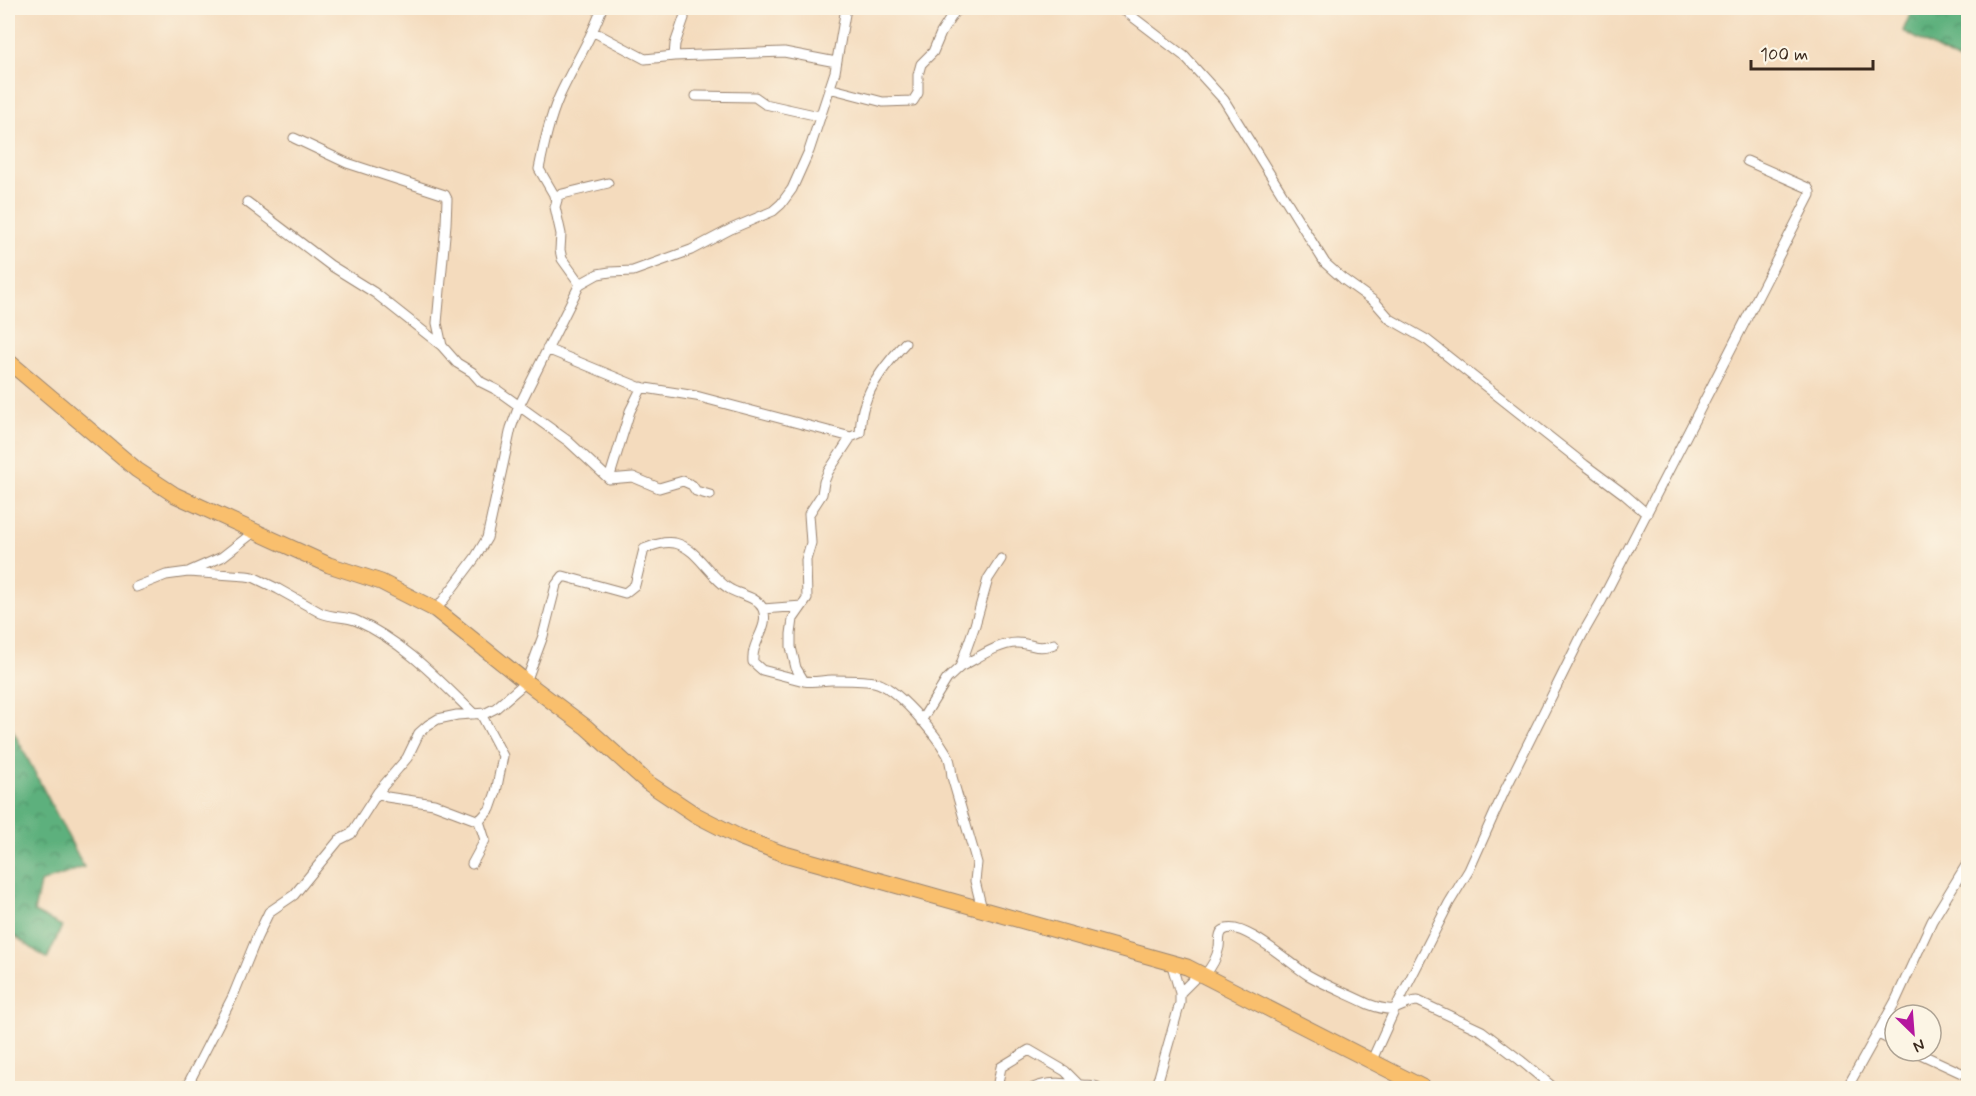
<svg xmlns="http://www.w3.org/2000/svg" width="1976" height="1096" viewBox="0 0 1976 1096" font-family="Mynerve,sans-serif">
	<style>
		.forest { fill: url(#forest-crowns); stroke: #4c6d4e; stroke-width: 1.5 }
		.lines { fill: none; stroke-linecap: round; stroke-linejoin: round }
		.street-casing { stroke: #98826e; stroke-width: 11 }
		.primary-casing { stroke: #98826e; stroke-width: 17 }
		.street { stroke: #fff; stroke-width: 9 }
		.primary { stroke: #f9bf6d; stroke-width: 15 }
	</style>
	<defs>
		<pattern id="forest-crowns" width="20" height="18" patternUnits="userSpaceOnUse" patternTransform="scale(1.5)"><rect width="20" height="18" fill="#5db07d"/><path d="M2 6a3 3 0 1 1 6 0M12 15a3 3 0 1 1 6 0" fill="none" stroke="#4e8f66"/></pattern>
	</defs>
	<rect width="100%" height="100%" fill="#fcf5e5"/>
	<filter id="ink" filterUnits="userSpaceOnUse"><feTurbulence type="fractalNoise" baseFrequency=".0167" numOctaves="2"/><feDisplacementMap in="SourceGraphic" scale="12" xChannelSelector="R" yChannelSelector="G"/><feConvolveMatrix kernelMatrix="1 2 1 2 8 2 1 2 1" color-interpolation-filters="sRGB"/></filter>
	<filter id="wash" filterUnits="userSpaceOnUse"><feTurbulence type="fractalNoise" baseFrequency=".008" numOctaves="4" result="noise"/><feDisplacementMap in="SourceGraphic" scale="24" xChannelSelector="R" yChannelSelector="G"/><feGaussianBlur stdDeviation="1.35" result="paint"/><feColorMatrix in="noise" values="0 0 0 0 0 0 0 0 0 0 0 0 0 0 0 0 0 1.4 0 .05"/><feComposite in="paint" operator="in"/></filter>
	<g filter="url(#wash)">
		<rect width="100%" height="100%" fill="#f4dbbd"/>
		<path class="forest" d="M 1913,8 L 1968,8 L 1968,66 L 1903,31 Z
			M 8,721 L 84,867 L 40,883 L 34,912 L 62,926 L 47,959 L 8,931 Z"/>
	</g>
	<g filter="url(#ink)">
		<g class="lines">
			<g class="street-casing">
				<path id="street" d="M 1121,8 L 1184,56 L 1224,100 L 1325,263 L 1343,279 L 1375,302 L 1390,319 L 1427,340 L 1585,465 L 1624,494 L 1647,514
					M 594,32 L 645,59 L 674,56 L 784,52 L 836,62
					M 674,56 L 675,44 L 684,18
					M 829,88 L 883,102 L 913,101 L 918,93 L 918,75 L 921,64 L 933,52 L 941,33 L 955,11 L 968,8
					M 696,96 L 755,97 L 765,104 L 819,116
					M 294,138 L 347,163 L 445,195 L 447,199 L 446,224 L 437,323 L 442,346 L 457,363 L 472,372 L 481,382 L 497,390 L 568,441 L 609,479 L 630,411 L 642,387
					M 554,196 L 608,183
					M 247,202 L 330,265 L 375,293 L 442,346
					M 580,284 L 562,259 L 560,250 L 561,234 L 555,207 L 557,200 L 539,169 C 544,145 549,120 559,97 C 573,66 591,40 602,8
					M 547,349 L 639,387 L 696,396 L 851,437 L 860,433 C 861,424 861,414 864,406 C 871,382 889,361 905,343
					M 851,437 L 828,472 L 824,482 L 822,494 L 809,514 L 811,543 L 806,560 L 807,599 L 793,619 L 791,634 L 791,647 L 796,668 L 804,681 C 814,683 822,680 832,680 C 846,680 861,680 874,682 C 896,686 936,735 947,754 C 951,761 951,769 952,777 L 977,863 L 975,881 L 982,909
					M 609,479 L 633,477 L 659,488 L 683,481 L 692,485 L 696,491 L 710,495
					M 190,571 L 222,557 L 254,532
					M 136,587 L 166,575 L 188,572 L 246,576 L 253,577 L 278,589 L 321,613 C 333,618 346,616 357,621 C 404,642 438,679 474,714
					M 763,609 L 802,606
					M 436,610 L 475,558 L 487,538 L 511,428 L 519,406 L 580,284 L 598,274 L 610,272 L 633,271 L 691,250 L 731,229 L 773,211 L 781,204 L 792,189 L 809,151 L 835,72 L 846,8
					M 960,667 C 976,659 998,643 1017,643 C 1032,643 1037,651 1054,644
					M 921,721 L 947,679 L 960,667 L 975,625 L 988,579 L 1001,559
					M 378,792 L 387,797 L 434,804 L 479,821
					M 479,821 L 490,809 L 496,792 L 503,756 L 481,714
					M 472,864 L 485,840 L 479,821
					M 1204,976 C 1211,968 1217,957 1219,947 C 1220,941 1218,933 1224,930 C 1242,919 1293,966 1308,975 C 1327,986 1348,994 1368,1004 C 1376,1007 1385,1010 1393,1009 C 1403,1007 1408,1001 1418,1001 L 1482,1031 L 1520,1060 L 1554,1088
					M 1180,993 L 1200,973
					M 1878,1034 L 1895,1042
					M 1914,1051 L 1968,1076
					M 1371,1062 L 1395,1009 L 1449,903 L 1469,870 L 1504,792 L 1582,635 L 1602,600 L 1810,195 L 1810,192 L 1808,188 L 1747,161
					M 186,1088 L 233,996 L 257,937 L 269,912 L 294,895 L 339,840 L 351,834 L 378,792 L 407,758 L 419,733 L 428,725 L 438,719 L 457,715 L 486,713 L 496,708 L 526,682 L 543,636 L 556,585 L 563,576 L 625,593 L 635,585 L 644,549 C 654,545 664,541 675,543 C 697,548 709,576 728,588 C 738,595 757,596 763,609 C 770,628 751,641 753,662 L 762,670 L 804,681
					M 997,1088 L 1001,1067 L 1029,1050 L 1065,1071 L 1079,1085
					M 1033,1088 C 1050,1081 1063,1083 1081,1085 C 1088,1086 1093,1084 1099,1088
					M 1154,1088 L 1159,1077 L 1180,1003 L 1180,993 L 1171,962
					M 1847,1088 L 1895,1002 L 1932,921 L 1968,862"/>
			</g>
			<g class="primary-casing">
				<path id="primary" d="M 8,361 L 137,470 L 175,495 L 329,565 L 381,582 L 436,610 L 526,682 L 586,727 L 648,783 L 696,815 L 739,837 L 781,853 L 1187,967 L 1424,1088"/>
			</g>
			<use href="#street" class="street"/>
			<use href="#primary" class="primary"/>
		</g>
	</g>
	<rect width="1976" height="1096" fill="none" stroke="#fcf5e5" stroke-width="30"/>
	<g transform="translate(1913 1033) rotate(155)"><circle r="28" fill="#fcf5e5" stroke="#afa495" stroke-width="1.5"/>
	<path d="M0-4.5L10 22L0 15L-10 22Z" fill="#b5179e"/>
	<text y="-9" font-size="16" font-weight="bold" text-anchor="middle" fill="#3b2a1e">N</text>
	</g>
	<path d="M1751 60v9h122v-9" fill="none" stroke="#3b2a1e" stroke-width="3"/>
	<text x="1760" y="60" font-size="18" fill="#3b2a1e" stroke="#fcf5e5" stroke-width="4.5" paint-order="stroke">100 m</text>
</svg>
